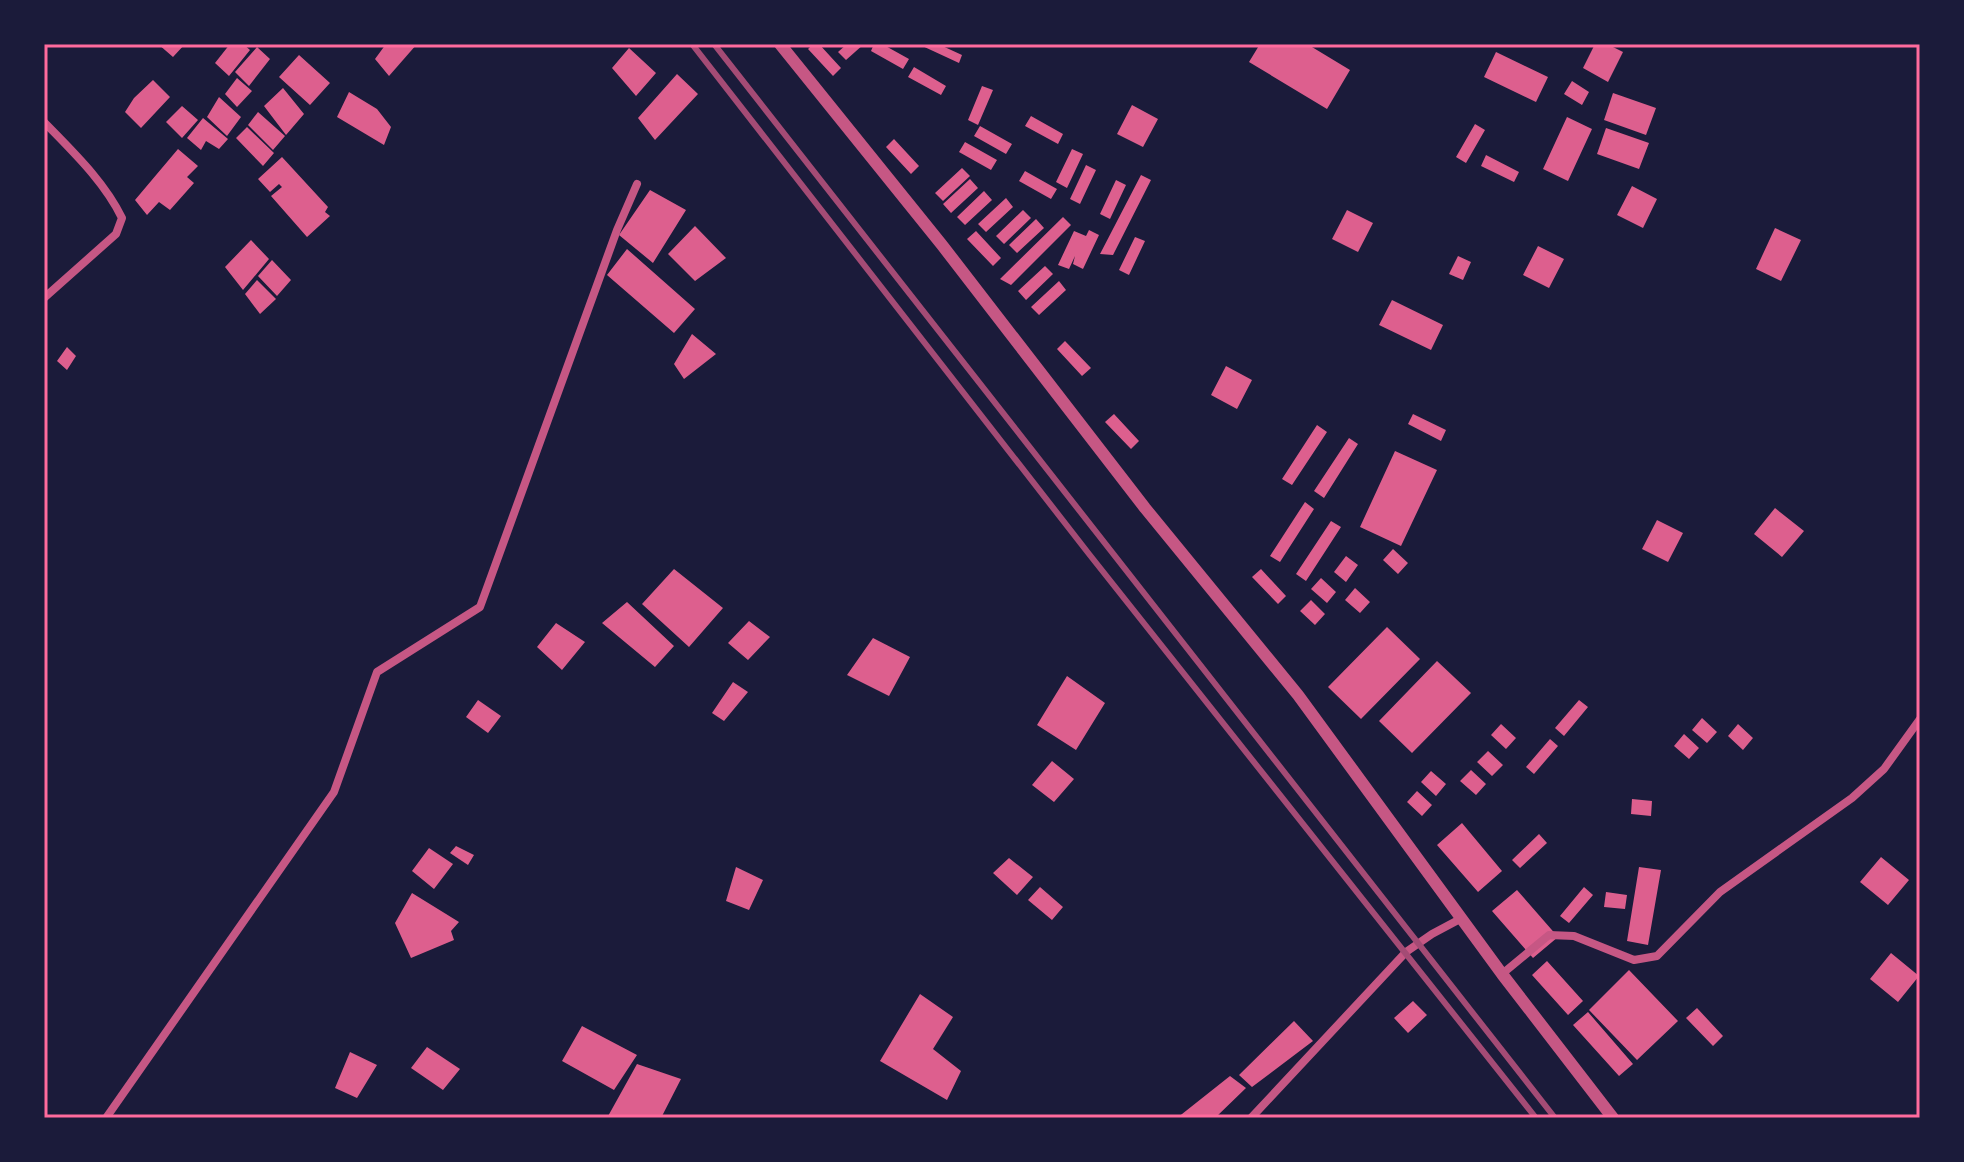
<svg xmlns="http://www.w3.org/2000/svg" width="1964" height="1162" viewBox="0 0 1964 1162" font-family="Poppins,sans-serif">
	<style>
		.building { fill: #dd5f8e }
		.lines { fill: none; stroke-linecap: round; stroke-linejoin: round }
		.minor { stroke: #c65784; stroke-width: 8 }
		.tertiary { stroke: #c65784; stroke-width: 12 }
		.rail { stroke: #a44b75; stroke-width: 6 }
		.neatline { fill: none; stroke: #ff6b9d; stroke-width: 3 }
	</style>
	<rect width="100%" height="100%" fill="#1b1b3a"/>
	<path class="building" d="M 158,44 L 185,44 L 173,57 Z
		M 230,44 L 243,44 L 250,50 L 229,76 L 215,63 Z
		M 386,44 L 417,44 L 389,76 L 375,59 Z
		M 813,44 L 819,44 L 841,68 L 833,76 L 808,49 Z
		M 847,44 L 864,44 L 846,60 L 838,52 Z
		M 874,44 L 882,44 L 909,59 L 903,69 L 871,51 Z
		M 918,44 L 938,44 L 962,55 L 959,63 Z
		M 1260,44 L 1307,44 L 1350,70 L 1327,109 L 1249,62 Z
		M 1595,44 L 1607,44 L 1623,52 L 1608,82 L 1583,68 Z
		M 257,47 L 270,59 L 249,86 L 235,72 Z
		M 629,48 L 656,73 L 636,96 L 612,68 Z
		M 1496,52 L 1548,77 L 1536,102 L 1484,77 Z
		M 299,55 L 330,83 L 310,105 L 279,77 Z
		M 914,67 L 946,86 L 941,95 L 908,77 Z
		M 677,74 L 698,94 L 655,140 L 638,118 Z
		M 237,78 L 252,91 L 237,107 L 225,94 Z
		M 153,80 L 170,97 L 141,128 L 125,112 L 134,98 Z
		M 1572,81 L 1589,92 L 1582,105 L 1564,94 Z
		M 982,86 L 993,90 L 978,125 L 968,120 Z
		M 283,88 L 304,114 L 286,135 L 264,106 Z
		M 349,92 L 377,109 L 391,127 L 384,145 L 337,117 Z
		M 1613,93 L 1656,108 L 1646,135 L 1604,120 Z
		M 219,97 L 241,117 L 227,136 L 207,117 Z
		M 1132,105 L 1158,119 L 1143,147 L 1117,134 Z
		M 182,106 L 198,120 L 182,138 L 166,122 Z
		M 258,112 L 285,136 L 273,150 L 248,125 Z
		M 1031,116 L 1063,134 L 1058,144 L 1025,126 Z
		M 1567,117 L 1592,129 L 1568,181 L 1543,169 Z
		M 203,118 L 228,139 L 219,149 L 206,141 L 201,150 L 187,138 Z
		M 1475,124 L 1485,130 L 1466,163 L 1456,157 Z
		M 980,126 L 1012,144 L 1006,154 L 974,136 Z
		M 247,127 L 274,153 L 263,166 L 236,138 Z
		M 1606,128 L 1649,143 L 1639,169 L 1597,154 Z
		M 894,139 L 919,166 L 911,174 L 886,147 Z
		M 965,142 L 997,160 L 991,170 L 959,152 Z
		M 178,149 L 198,166 L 187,177 L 194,183 L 170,210 L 159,202 L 147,215 L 135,200 Z
		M 1072,149 L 1083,154 L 1067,188 L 1056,182 Z
		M 1486,155 L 1519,172 L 1514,182 L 1481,166 Z
		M 282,157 L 328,207 L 325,212 L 330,216 L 307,237 L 271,196 L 282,187 L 279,184 L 270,192 L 258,179 Z
		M 1086,165 L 1096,170 L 1080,204 L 1070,199 Z
		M 962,168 L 970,176 L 943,201 L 935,193 Z
		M 1025,171 L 1057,189 L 1051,199 L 1019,181 Z
		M 1141,175 L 1151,180 L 1113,255 L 1100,254 Z
		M 970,179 L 978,188 L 951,213 L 943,204 Z
		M 1116,180 L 1126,185 L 1110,219 L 1100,214 Z
		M 1632,186 L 1657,199 L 1643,228 L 1617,215 Z
		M 650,190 L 686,210 L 653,263 L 619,235 Z
		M 984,191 L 992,200 L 965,225 L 957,217 Z
		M 1006,198 L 1013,207 L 986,232 L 978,224 Z
		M 1023,210 L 1031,218 L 1004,244 L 996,236 Z
		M 1347,210 L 1373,223 L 1358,252 L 1332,239 Z
		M 1063,217 L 1071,225 L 1011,285 L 1000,279 Z
		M 1036,219 L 1044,228 L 1017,253 L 1009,245 Z
		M 695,226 L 726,258 L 695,281 L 668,254 Z
		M 1775,228 L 1801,240 L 1781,281 L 1756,269 Z
		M 1089,230 L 1099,235 L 1083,269 L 1073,264 L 1075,256 L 1069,269 L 1058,265 L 1074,231 L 1086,236 Z
		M 976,231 L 1001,258 L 993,266 L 967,239 Z
		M 1135,237 L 1145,241 L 1129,275 L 1119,270 Z
		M 251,240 L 269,259 L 243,290 L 225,267 Z
		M 1538,246 L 1564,259 L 1549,288 L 1523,275 Z
		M 627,249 L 695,309 L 674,333 L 607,275 Z
		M 1458,256 L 1471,262 L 1463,280 L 1449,274 Z
		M 272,260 L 291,280 L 277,296 L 258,276 Z
		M 1045,266 L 1053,274 L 1026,300 L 1018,291 Z
		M 257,280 L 276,299 L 260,314 L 245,294 Z
		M 1059,281 L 1066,290 L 1039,315 L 1031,307 Z
		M 1392,300 L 1443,325 L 1431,350 L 1379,325 Z
		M 692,334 L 716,354 L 684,379 L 674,364 Z
		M 1065,341 L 1091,368 L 1082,376 L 1057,349 Z
		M 67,347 L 76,356 L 67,370 L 57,361 Z
		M 1226,366 L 1252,380 L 1237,409 L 1211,395 Z
		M 1114,414 L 1139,441 L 1131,449 L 1105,422 Z
		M 1413,414 L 1446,430 L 1441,441 L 1408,424 Z
		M 1317,425 L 1327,432 L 1292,485 L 1282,479 Z
		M 1349,438 L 1358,444 L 1324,498 L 1314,491 Z
		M 1395,451 L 1437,470 L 1401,546 L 1360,527 Z
		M 1305,502 L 1314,509 L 1280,562 L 1270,556 Z
		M 1775,508 L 1804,531 L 1782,557 L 1754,534 Z
		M 1657,520 L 1683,533 L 1668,562 L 1642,549 Z
		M 1331,521 L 1341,527 L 1306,581 L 1296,574 Z
		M 1393,549 L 1408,563 L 1398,574 L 1383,560 Z
		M 1346,556 L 1358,565 L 1346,582 L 1334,572 Z
		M 674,569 L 723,608 L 689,647 L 642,604 Z
		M 1261,569 L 1286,596 L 1278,604 L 1252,577 Z
		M 1321,578 L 1336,592 L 1327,603 L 1311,589 Z
		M 1355,588 L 1370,602 L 1360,613 L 1345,600 Z
		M 1311,600 L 1325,614 L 1315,625 L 1300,611 Z
		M 627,602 L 674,646 L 655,667 L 602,623 Z
		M 749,621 L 770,637 L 748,660 L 728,643 Z
		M 556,623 L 585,642 L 562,670 L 537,647 Z
		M 1387,627 L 1420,659 L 1361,719 L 1328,687 Z
		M 873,638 L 910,657 L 889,696 L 847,675 Z
		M 1437,661 L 1471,693 L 1412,753 L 1379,721 Z
		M 1067,676 L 1105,703 L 1076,750 L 1037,725 Z
		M 733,682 L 748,692 L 724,721 L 712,713 Z
		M 478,700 L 501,716 L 488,733 L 466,717 Z
		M 1579,700 L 1588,707 L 1564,736 L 1555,728 Z
		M 1702,718 L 1717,732 L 1707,743 L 1692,730 Z
		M 1501,724 L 1516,738 L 1506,749 L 1491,735 Z
		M 1738,724 L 1753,738 L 1743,750 L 1728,736 Z
		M 1684,734 L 1699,748 L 1689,759 L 1674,746 Z
		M 1550,739 L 1558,746 L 1534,774 L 1526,767 Z
		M 1488,751 L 1503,765 L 1492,776 L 1477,762 Z
		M 1052,761 L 1074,779 L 1054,802 L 1032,785 Z
		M 1471,770 L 1486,784 L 1476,795 L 1460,781 Z
		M 1431,771 L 1446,784 L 1436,796 L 1421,782 Z
		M 1417,791 L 1432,805 L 1422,816 L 1407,802 Z
		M 1632,799 L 1652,801 L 1651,816 L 1631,814 Z
		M 1462,823 L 1502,871 L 1478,892 L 1437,845 Z
		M 1539,834 L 1547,843 L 1520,868 L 1512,860 Z
		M 456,846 L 474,855 L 468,865 L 450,853 Z
		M 429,848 L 453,864 L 434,889 L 412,871 Z
		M 1881,857 L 1909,880 L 1888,905 L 1860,882 Z
		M 1009,858 L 1033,877 L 1017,895 L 993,873 Z
		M 736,867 L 763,880 L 749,910 L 726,901 Z
		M 1639,867 L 1661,870 L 1648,945 L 1627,941 Z
		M 1040,887 L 1063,907 L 1052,920 L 1028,900 Z
		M 1584,887 L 1593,895 L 1569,923 L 1560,916 Z
		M 1517,890 L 1558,937 L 1533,958 L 1492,911 Z
		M 1606,892 L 1627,895 L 1625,909 L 1604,907 Z
		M 412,893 L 459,922 L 451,931 L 454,940 L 411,958 L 395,923 Z
		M 1891,953 L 1919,976 L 1898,1002 L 1870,979 Z
		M 1547,961 L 1583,1001 L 1568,1015 L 1532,975 Z
		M 1629,970 L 1678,1021 L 1637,1060 L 1589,1010 Z
		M 920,994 L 953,1017 L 933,1049 L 961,1071 L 947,1100 L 880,1061 Z
		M 1413,1001 L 1427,1015 L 1408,1033 L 1394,1018 Z
		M 1697,1008 L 1723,1036 L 1713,1046 L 1686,1018 Z
		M 1588,1012 L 1633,1064 L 1619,1076 L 1573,1025 Z
		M 1294,1021 L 1313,1041 L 1252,1087 L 1239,1075 Z
		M 582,1026 L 637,1055 L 614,1090 L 562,1061 Z
		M 427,1047 L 460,1069 L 443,1090 L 411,1068 Z
		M 350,1052 L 377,1065 L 357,1098 L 335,1088 Z
		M 637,1064 L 681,1079 L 661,1118 L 607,1118 Z
		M 1230,1076 L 1246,1088 L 1215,1118 L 1177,1118 Z"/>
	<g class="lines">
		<path class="minor" d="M 44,122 C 72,151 104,181 122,218 L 116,234 L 44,298
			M 1502,974 L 1549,935 L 1574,936 L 1634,960 L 1657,956 L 1720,892 L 1852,798 L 1884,769 L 1920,719
			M 106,1118 L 334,792 L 377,672 L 480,607 L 617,230 L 637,184
			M 1251,1118 L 1406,952 L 1432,934 L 1462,918"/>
		<path class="tertiary" d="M 780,44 L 942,245 L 1145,508 L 1298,695 L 1502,974 L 1613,1118"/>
		<path class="rail" d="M 692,44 L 1089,554 L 1536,1118
			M 714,44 L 1555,1118"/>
	</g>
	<rect width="1964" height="1162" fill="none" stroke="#1b1b3a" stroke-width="92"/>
	<rect x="46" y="46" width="1872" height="1070" class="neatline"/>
</svg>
